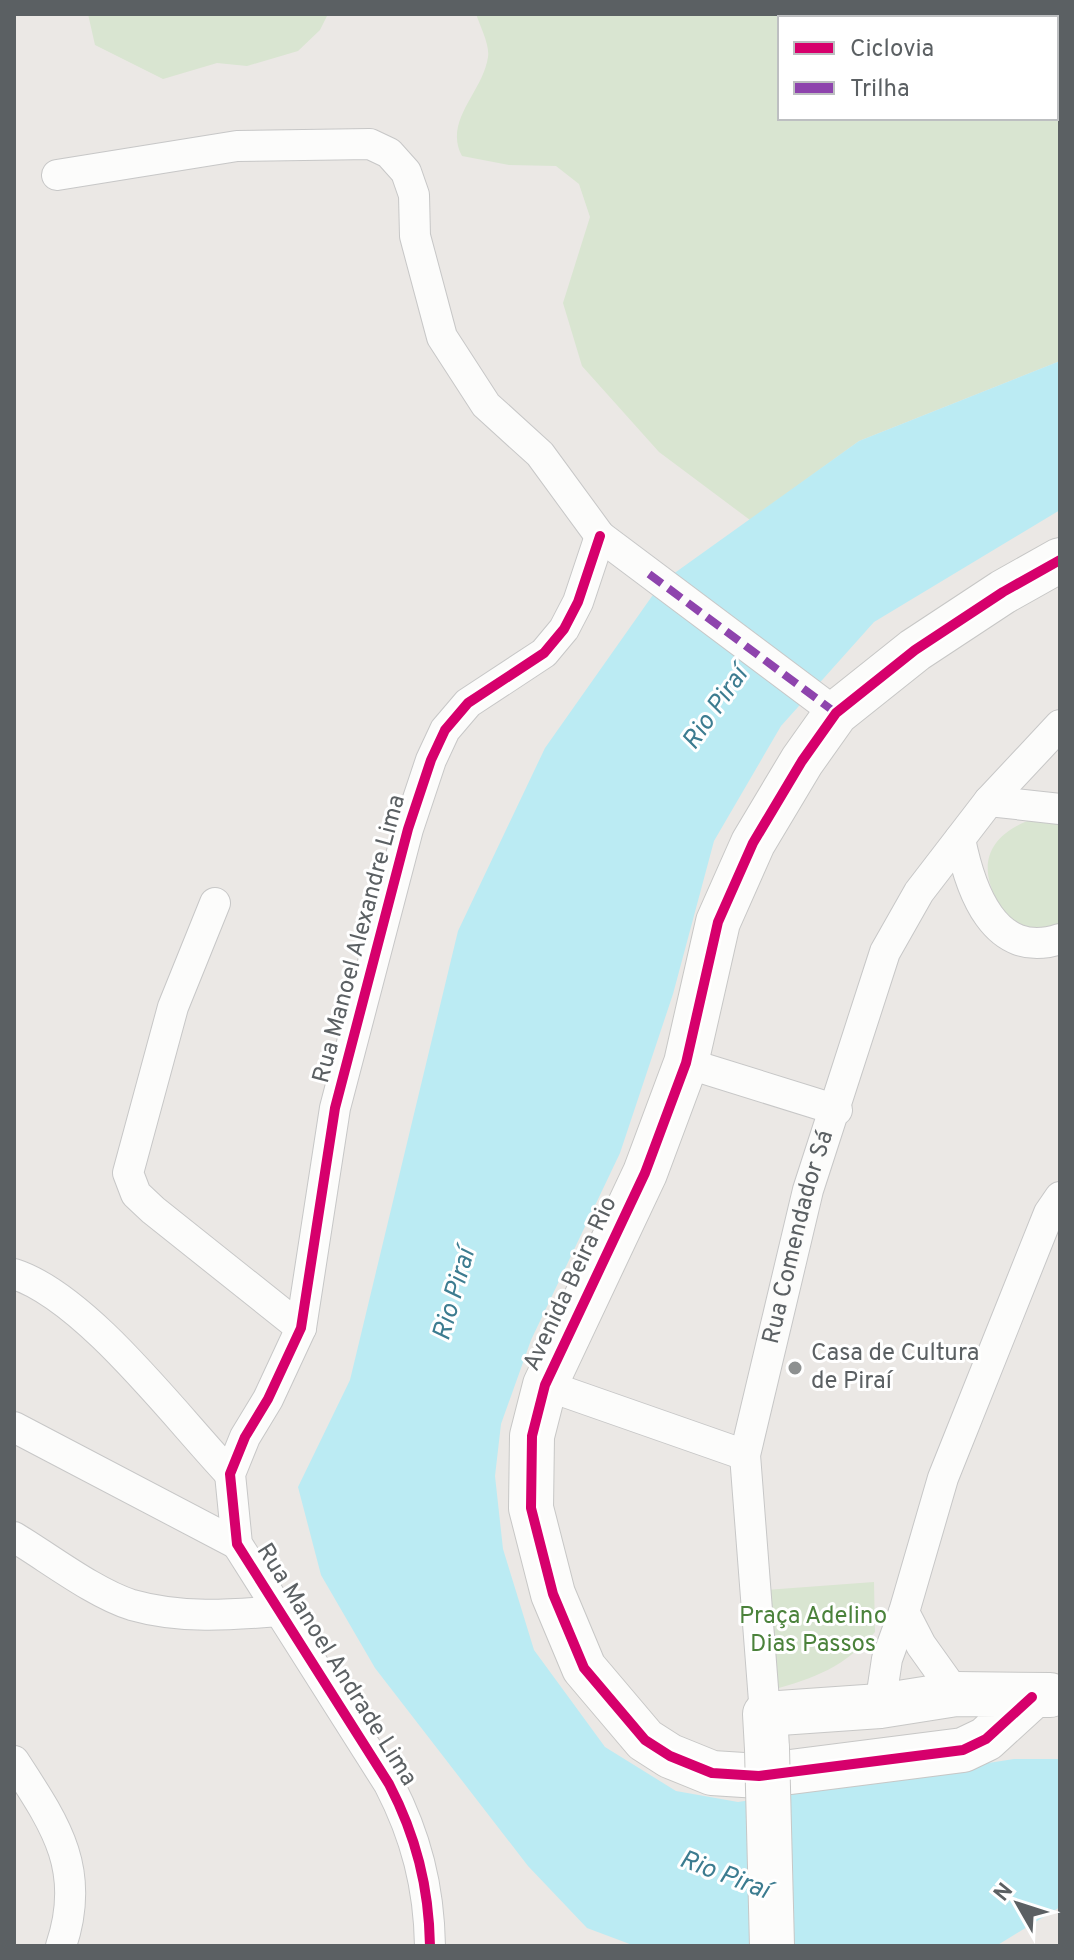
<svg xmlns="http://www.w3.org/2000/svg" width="1074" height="1960" viewBox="0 0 1074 1960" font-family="Overpass,sans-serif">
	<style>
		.green { fill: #d9e5d1; fill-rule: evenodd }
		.water { fill: #bbebf3 }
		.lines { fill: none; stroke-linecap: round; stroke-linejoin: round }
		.street-casing { stroke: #c7c7c7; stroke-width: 32 }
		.secondary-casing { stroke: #c7c7c6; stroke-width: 46 }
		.street { stroke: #fcfcfb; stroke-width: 30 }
		.secondary { stroke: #fcfcfb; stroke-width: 44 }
		.secondary-bridge-casing { stroke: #c7c7c6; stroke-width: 46; stroke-linecap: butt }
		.secondary-bridge { stroke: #fcfcfb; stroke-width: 44 }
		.quiet { stroke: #8e44ad; stroke-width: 8; stroke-dasharray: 16 8; stroke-linecap: butt }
		.cycleway-casing { stroke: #fff; stroke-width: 15 }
		.cycleway { stroke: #d6006c; stroke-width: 10 }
		.poi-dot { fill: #8d9090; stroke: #fff; stroke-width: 3 }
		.labels { text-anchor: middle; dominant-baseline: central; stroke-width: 6; stroke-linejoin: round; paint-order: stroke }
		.street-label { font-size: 24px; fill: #5b6063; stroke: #fff }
		.poi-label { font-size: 24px; fill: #5b6063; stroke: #fff; text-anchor: start }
		.park-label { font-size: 24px; fill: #4b823b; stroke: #fff }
		.water-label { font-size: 26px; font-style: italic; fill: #3c7c90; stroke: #fff }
	</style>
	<rect width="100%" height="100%" fill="#ebe8e5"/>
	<path class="green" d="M 88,14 L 328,14 L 320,30 L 298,51 L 247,66 L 217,63 L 163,79 L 95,45 Z
		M 476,14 L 1060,14 L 1060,361 L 859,441 L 750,520 L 659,452 L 582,366 L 563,303 L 590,217 L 579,184 L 556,166 L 509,165 L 462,156 C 443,121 483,92 488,57 C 490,45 480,26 476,14 ZM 780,18 L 1056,18 L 1056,118 L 780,118 Z
		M 1035,818 L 1060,821 L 1060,926 C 1049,927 1034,931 1023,927 C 1009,922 1005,915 998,902 C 975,861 992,833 1035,818 Z
		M 874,1582 L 875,1632 C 846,1666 814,1679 771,1690 L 766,1590 Z"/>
	<path class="water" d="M 1060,361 L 1060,510 L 874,622 L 781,726 L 714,841 L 673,994 L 620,1153 L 531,1340 L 501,1424 L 495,1476 L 503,1549 L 534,1650 L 605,1747 L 676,1791 L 738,1802 L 1014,1759 L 1060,1759 L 1060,1907 L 996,1946 L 635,1946 L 587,1928 L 528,1866 L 375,1668 L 321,1575 L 298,1487 L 350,1380 L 458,931 L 545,748 L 662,582 L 859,441 Z"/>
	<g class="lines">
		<g class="street-casing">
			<g id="street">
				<path d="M 57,175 L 237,146 L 370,144 L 389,153 L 406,172 L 414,195 L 415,236 L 442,337 L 486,405 L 540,454 L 600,536 L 836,713"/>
				<path d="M 989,801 L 1060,809"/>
				<path d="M 960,839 C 970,889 994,961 1060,939"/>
				<path d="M 215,903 L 173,1007 L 128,1173 L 136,1194 L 153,1210 L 301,1328"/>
				<path d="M 686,1063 L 837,1110"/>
				<path d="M 14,1274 C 86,1297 176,1417 230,1474"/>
				<path d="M 545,1385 L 745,1455"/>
				<path d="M 14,1427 L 237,1544"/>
				<path d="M 14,1537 C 49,1558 94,1593 132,1605 C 181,1619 230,1615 280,1611"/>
				<path d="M 956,1694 L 921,1645 L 904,1612 L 943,1478 L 1049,1213 L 1060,1197"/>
				<path d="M 880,1706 L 887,1659 L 904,1612"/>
				<path id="s1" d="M 765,1714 L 745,1455 L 808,1190 L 885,952 L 919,892 L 989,801 L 1060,725"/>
				<path d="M 14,1761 C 55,1824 87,1869 61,1946"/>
				<path d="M 430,1946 C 429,1887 416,1836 389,1784 L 237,1544 L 230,1474 L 245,1437 L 268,1399 L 301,1328 L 335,1108 L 408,829 L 431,760 L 445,730 L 468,703 L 544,653 L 564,629 L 578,602 L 600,536"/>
			</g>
		</g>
		<g class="secondary-casing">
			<path id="secondary" d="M 1032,1697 L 986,1739 L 963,1750 L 759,1776 L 712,1773 L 670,1756 L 645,1740 L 584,1668 L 553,1594 L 531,1508 L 532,1436 L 545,1385 L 645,1173 L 686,1063 L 718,922 L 753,843 L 802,761 L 836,713 L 915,650 L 1003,592 L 1060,560
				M 767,1749 L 765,1714 L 880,1706 L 956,1694 L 1050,1695"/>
		</g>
		<use href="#street" class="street"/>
		<use href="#secondary" class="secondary"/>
		<g class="secondary-bridge-casing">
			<path id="secondary-bridge" d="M 767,1749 L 772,1946"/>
		</g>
		<use href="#secondary-bridge" class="secondary-bridge"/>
		<path class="quiet" d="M 649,574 L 836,713"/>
		<g class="cycleway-casing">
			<path id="cycleway" d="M 1032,1697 L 986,1739 L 963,1750 L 759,1776 L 712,1773 L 670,1756 L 645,1740 L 584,1668 L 553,1594 L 531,1508 L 532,1436 L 545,1385 L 645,1173 L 686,1063 L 718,922 L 753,843 L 802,761 L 836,713 L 915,650 L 1003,592 L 1060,560
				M 430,1946 C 429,1887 416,1836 389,1784 L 237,1544 L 230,1474 L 245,1437 L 268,1399 L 301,1328 L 335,1108 L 408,829 L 431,760 L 445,730 L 468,703 L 544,653 L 564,629 L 578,602 L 600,536"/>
		</g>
		<use href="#cycleway" class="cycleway"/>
	</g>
	<circle class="poi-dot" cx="795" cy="1368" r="8"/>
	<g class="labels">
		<g class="street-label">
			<text transform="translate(360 939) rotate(-75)">Rua Manoel Alexandre Lima</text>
			<text stroke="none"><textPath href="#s1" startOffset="484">Rua Comendador Sá</textPath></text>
			<text transform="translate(571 1284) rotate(-65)">Avenida Beira Rio</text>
			<text transform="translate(336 1665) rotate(58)">Rua Manoel Andrade Lima</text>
		</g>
		<g class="poi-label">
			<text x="811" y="1354">Casa de Cultura<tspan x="811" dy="28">de Piraí</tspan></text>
		</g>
		<g class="park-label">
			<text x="813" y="1617">Praça Adelino<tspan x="813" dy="28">Dias Passos</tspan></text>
		</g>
		<g class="water-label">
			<text transform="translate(716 709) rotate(-55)">Rio Piraí</text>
			<text transform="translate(455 1295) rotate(-74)">Rio Piraí</text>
			<text transform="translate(724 1876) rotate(21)">Rio Piraí</text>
		</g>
	</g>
	<rect width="1074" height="1960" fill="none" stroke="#5b6063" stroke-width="32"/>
	<rect x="778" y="16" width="280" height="104" fill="#ffffff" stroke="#bdbfc1" stroke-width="2"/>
	<rect x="794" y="42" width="40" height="12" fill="#d6006c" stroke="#bdbfc1" stroke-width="2"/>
	<text x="850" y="56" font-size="24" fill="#5b6063">Ciclovia</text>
	<rect x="794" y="82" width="40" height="12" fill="#8e44ad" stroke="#bdbfc1" stroke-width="2"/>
	<text x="850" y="96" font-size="24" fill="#5b6063">Trilha</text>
	<g transform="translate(1018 1904) rotate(309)" stroke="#ffffff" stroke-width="6" paint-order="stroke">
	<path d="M0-6L14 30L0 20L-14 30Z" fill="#5b6063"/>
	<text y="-12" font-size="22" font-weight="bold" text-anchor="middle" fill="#5b6063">N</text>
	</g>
</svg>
